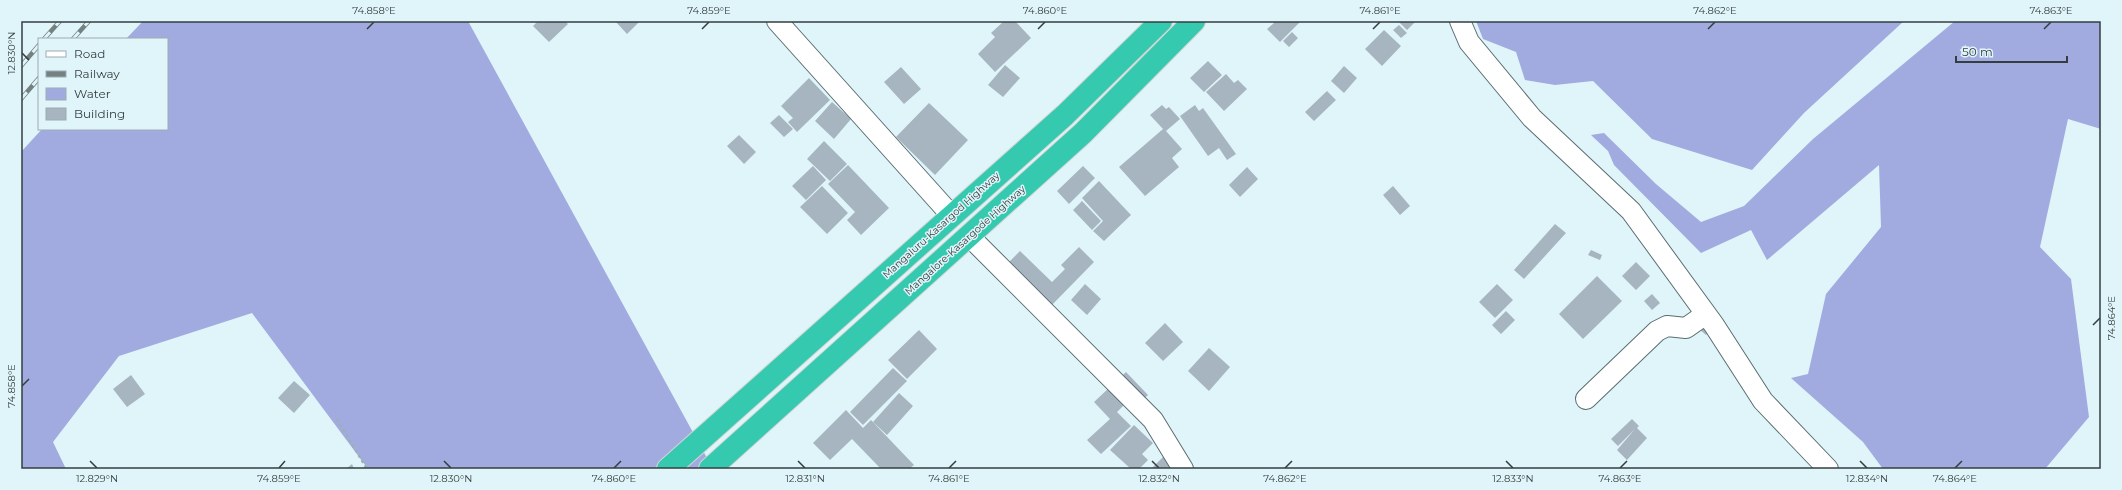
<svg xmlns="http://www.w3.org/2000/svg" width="2122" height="490" viewBox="0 0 2122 490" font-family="Montserrat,sans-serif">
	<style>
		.water { fill: #a2abe0 }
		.building { fill: #a7b5c1 }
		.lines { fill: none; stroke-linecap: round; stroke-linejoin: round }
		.minor-casing { stroke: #5a6d71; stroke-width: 22 }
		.highway-casing { stroke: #d3d5d5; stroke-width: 24 }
		.path { stroke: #9eaeb1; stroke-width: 2.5; stroke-dasharray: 3 3; stroke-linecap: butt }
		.minor { stroke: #fff; stroke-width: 20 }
		.highway { stroke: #35caaf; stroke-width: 22 }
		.rail-casing { stroke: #748183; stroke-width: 4.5 }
		.rail { stroke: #e0f5f9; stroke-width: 3; stroke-dasharray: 9; stroke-linecap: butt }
		.ticks { fill: none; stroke: #353e3f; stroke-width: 1.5 }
		.labels { text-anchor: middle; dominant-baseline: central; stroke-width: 3; stroke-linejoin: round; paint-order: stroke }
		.street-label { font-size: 10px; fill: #353e3f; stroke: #e0f5f9 }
		.neatline { fill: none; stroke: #353e3f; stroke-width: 1.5 }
		.ticks-label { font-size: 10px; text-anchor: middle; fill: #353e3f }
	</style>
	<rect width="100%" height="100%" fill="#e0f5f9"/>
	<path class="water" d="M 143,21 L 468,21 L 713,469 L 368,469 L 252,313 L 119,356 L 53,442 L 66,469 L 21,469 L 21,152 L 42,129 L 167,129 L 167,39 L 126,39 Z
		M 1476,21 L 1904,21 L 1804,113 L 1752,170 L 1652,139 L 1593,81 L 1555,85 L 1525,80 L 1516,52 L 1483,39 Z
		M 1955,21 L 2101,21 L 2101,129 L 2068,119 L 2040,247 L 2071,279 L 2089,417 L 2045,469 L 1883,469 L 1863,442 L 1791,378 L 1808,374 L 1826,294 L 1881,227 L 1879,165 L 1767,260 L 1751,230 L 1701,253 L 1614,165 L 1608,151 L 1591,135 L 1604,133 L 1656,184 L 1701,222 L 1744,206 L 1813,139 Z"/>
	<path class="building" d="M 538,21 L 565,21 L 568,24 L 549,42 L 533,26 Z
		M 615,21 L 640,21 L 627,34 Z
		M 1004,21 L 1015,21 L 1031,38 L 995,72 L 978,54 L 995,37 L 991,33 Z
		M 1272,21 L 1301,21 L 1280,42 L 1267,29 L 1274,23 Z
		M 1398,21 L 1416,21 L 1407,30 Z
		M 1399,25 L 1407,33 L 1401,38 L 1393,30 Z
		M 1384,30 L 1401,46 L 1382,66 L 1365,49 Z
		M 1292,32 L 1298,38 L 1289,47 L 1283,41 Z
		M 1208,61 L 1222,75 L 1204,92 L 1190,78 Z
		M 1005,65 L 1020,78 L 1003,97 L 988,85 Z
		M 1344,66 L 1357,78 L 1344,93 L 1331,81 Z
		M 901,67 L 921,89 L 904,104 L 884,82 Z
		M 1226,74 L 1234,83 L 1238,80 L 1247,89 L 1224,111 L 1206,92 Z
		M 809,78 L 830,100 L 797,132 L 788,122 L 793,118 L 781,106 Z
		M 1327,91 L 1336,100 L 1314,121 L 1305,112 Z
		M 832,102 L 851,119 L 834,139 L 815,121 Z
		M 929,103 L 968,140 L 935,175 L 896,137 Z
		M 1162,105 L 1166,109 L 1169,107 L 1180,119 L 1166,131 L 1182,149 L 1172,158 L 1179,167 L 1145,196 L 1119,167 L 1163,129 L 1150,115 Z
		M 1195,105 L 1199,111 L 1203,108 L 1236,154 L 1227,160 L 1219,148 L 1208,156 L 1180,116 Z
		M 779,115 L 793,129 L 784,137 L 770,123 Z
		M 739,135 L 756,152 L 744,164 L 727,146 Z
		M 824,141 L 847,164 L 830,181 L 807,159 Z
		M 848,165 L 889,208 L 861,235 L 847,220 L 855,212 L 828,184 Z
		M 813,166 L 826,180 L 806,200 L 792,186 Z
		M 1083,166 L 1095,178 L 1069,204 L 1057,191 Z
		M 1247,167 L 1258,179 L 1240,197 L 1229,185 Z
		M 1099,181 L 1131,215 L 1104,241 L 1093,231 L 1103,221 L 1082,198 Z
		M 822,186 L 848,213 L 827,234 L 800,207 Z
		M 1393,186 L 1410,206 L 1400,215 L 1383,195 Z
		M 1082,201 L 1101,221 L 1092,230 L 1073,210 Z
		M 1555,224 L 1566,233 L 1524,279 L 1514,270 Z
		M 1079,247 L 1094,262 L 1049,308 L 1005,266 L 1020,251 L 1052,282 L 1065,269 L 1061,265 Z
		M 1591,250 L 1602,255 L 1600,260 L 1588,255 Z
		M 1636,262 L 1650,276 L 1636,290 L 1622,276 Z
		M 1597,276 L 1622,301 L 1583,339 L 1559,314 Z
		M 1085,284 L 1101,299 L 1087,315 L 1071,300 Z
		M 1497,284 L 1513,300 L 1495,318 L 1479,302 Z
		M 1652,294 L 1660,303 L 1652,310 L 1644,301 Z
		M 1506,311 L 1515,320 L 1501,334 L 1492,325 Z
		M 1706,321 L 1713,327 L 1706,335 L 1699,329 Z
		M 1165,323 L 1183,342 L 1163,361 L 1145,343 Z
		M 919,330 L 937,349 L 907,379 L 888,360 Z
		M 1209,348 L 1230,367 L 1209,391 L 1188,371 Z
		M 893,368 L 907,381 L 863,425 L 850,412 Z
		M 1126,372 L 1148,395 L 1132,410 L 1126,403 L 1117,412 L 1131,426 L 1101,454 L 1087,440 L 1110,419 L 1094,402 Z
		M 131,375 L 145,394 L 127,407 L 113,389 Z
		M 294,381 L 310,395 L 294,413 L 278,398 Z
		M 899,393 L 913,406 L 887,435 L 873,422 Z
		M 846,410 L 863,428 L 871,420 L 914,465 L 909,469 L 881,469 L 852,439 L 830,460 L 813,443 Z
		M 1632,419 L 1639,426 L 1637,428 L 1647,438 L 1627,460 L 1617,450 L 1635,429 L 1618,446 L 1611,439 Z
		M 1134,425 L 1153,443 L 1142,454 L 1148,460 L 1139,469 L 1131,469 L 1110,450 Z
		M 1171,449 L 1179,469 L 1151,469 Z
		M 352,464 L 354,469 L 346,469 Z"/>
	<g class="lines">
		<g class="minor-casing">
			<path id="minor" d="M 777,21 L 952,216
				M 1460,21 L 1469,42 L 1532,118 L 1631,211 L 1714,325 L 1763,401 L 1828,469
				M 969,236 L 1153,420 L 1183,469
				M 1586,399 L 1657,331 L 1667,326 L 1686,328 L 1706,314"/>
		</g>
		<g class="highway-casing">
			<path id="highway" d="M 668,469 L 1065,115 L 1161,21
				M 710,469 L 1083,133 L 1194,21"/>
		</g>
		<path class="path" d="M 337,419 L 367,469"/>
		<use href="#minor" class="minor"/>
		<use href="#highway" class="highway"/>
		<g class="rail-casing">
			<path id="rail" d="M 44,39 L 60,21
				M 73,39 L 89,21
				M 21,66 L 39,45
				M 21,99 L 39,78"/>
		</g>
		<use href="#rail" class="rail"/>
	</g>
	<path class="ticks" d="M 367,29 L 374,22M 702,29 L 709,22M 1038,29 L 1045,22M 1373,29 L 1380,22M 1708,29 L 1715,22M 2044,29 L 2051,22M 22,53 L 29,60M 2093,325 L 2100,318M 22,386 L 29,379M 90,461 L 97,468M 444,461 L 451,468M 798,461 L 805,468M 1152,461 L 1159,468M 1506,461 L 1513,468M 1860,461 L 1867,468M 279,468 L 285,461M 614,468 L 621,461M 949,468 L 956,461M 1285,468 L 1292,461M 1620,468 L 1627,461M 1955,468 L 1962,461"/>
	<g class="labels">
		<g class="street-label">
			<text transform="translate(941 225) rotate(-42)">Mangaluru-Kasargod Highway</text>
			<text transform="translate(965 240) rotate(-42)">Mangalore-Kasargode Highway</text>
		</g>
	</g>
	<rect width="2122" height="490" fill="none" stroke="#e0f5f9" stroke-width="44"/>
	<rect x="38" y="38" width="130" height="92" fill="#e0f5f9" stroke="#9cacaf"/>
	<rect x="46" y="51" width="20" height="6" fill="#ffffff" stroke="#9cacaf"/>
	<text x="74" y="58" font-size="12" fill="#353e3f">Road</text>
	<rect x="46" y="71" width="20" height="6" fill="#748183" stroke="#9cacaf"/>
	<text x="74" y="78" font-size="12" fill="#353e3f">Railway</text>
	<rect x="46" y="88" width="20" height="12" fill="#a2abe0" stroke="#9cacaf"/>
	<text x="74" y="98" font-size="12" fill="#353e3f">Water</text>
	<rect x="46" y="108" width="20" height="12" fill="#a7b5c1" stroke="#9cacaf"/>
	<text x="74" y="118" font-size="12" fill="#353e3f">Building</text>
	<path d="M1956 56v6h111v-6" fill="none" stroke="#353e3f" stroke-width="2"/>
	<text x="1962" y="56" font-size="12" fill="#353e3f" stroke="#e0f5f9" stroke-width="3" paint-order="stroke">50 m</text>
	<rect x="22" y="22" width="2078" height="446" class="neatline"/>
	<g class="ticks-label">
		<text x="374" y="14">74.858°E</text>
		<text x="709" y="14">74.859°E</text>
		<text x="1045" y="14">74.860°E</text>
		<text x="1380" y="14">74.861°E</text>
		<text x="1715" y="14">74.862°E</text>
		<text x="2051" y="14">74.863°E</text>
		<text transform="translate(11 53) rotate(-90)" y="4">12.830°N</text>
		<text transform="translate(2111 318) rotate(-90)" y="4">74.864°E</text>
		<text transform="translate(11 386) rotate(-90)" y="4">74.858°E</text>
		<text x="97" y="482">12.829°N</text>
		<text x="279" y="482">74.859°E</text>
		<text x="451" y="482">12.830°N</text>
		<text x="614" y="482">74.860°E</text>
		<text x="805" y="482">12.831°N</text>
		<text x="949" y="482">74.861°E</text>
		<text x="1159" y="482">12.832°N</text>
		<text x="1285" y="482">74.862°E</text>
		<text x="1513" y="482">12.833°N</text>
		<text x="1620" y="482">74.863°E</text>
		<text x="1867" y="482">12.834°N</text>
		<text x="1955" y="482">74.864°E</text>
	</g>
</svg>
